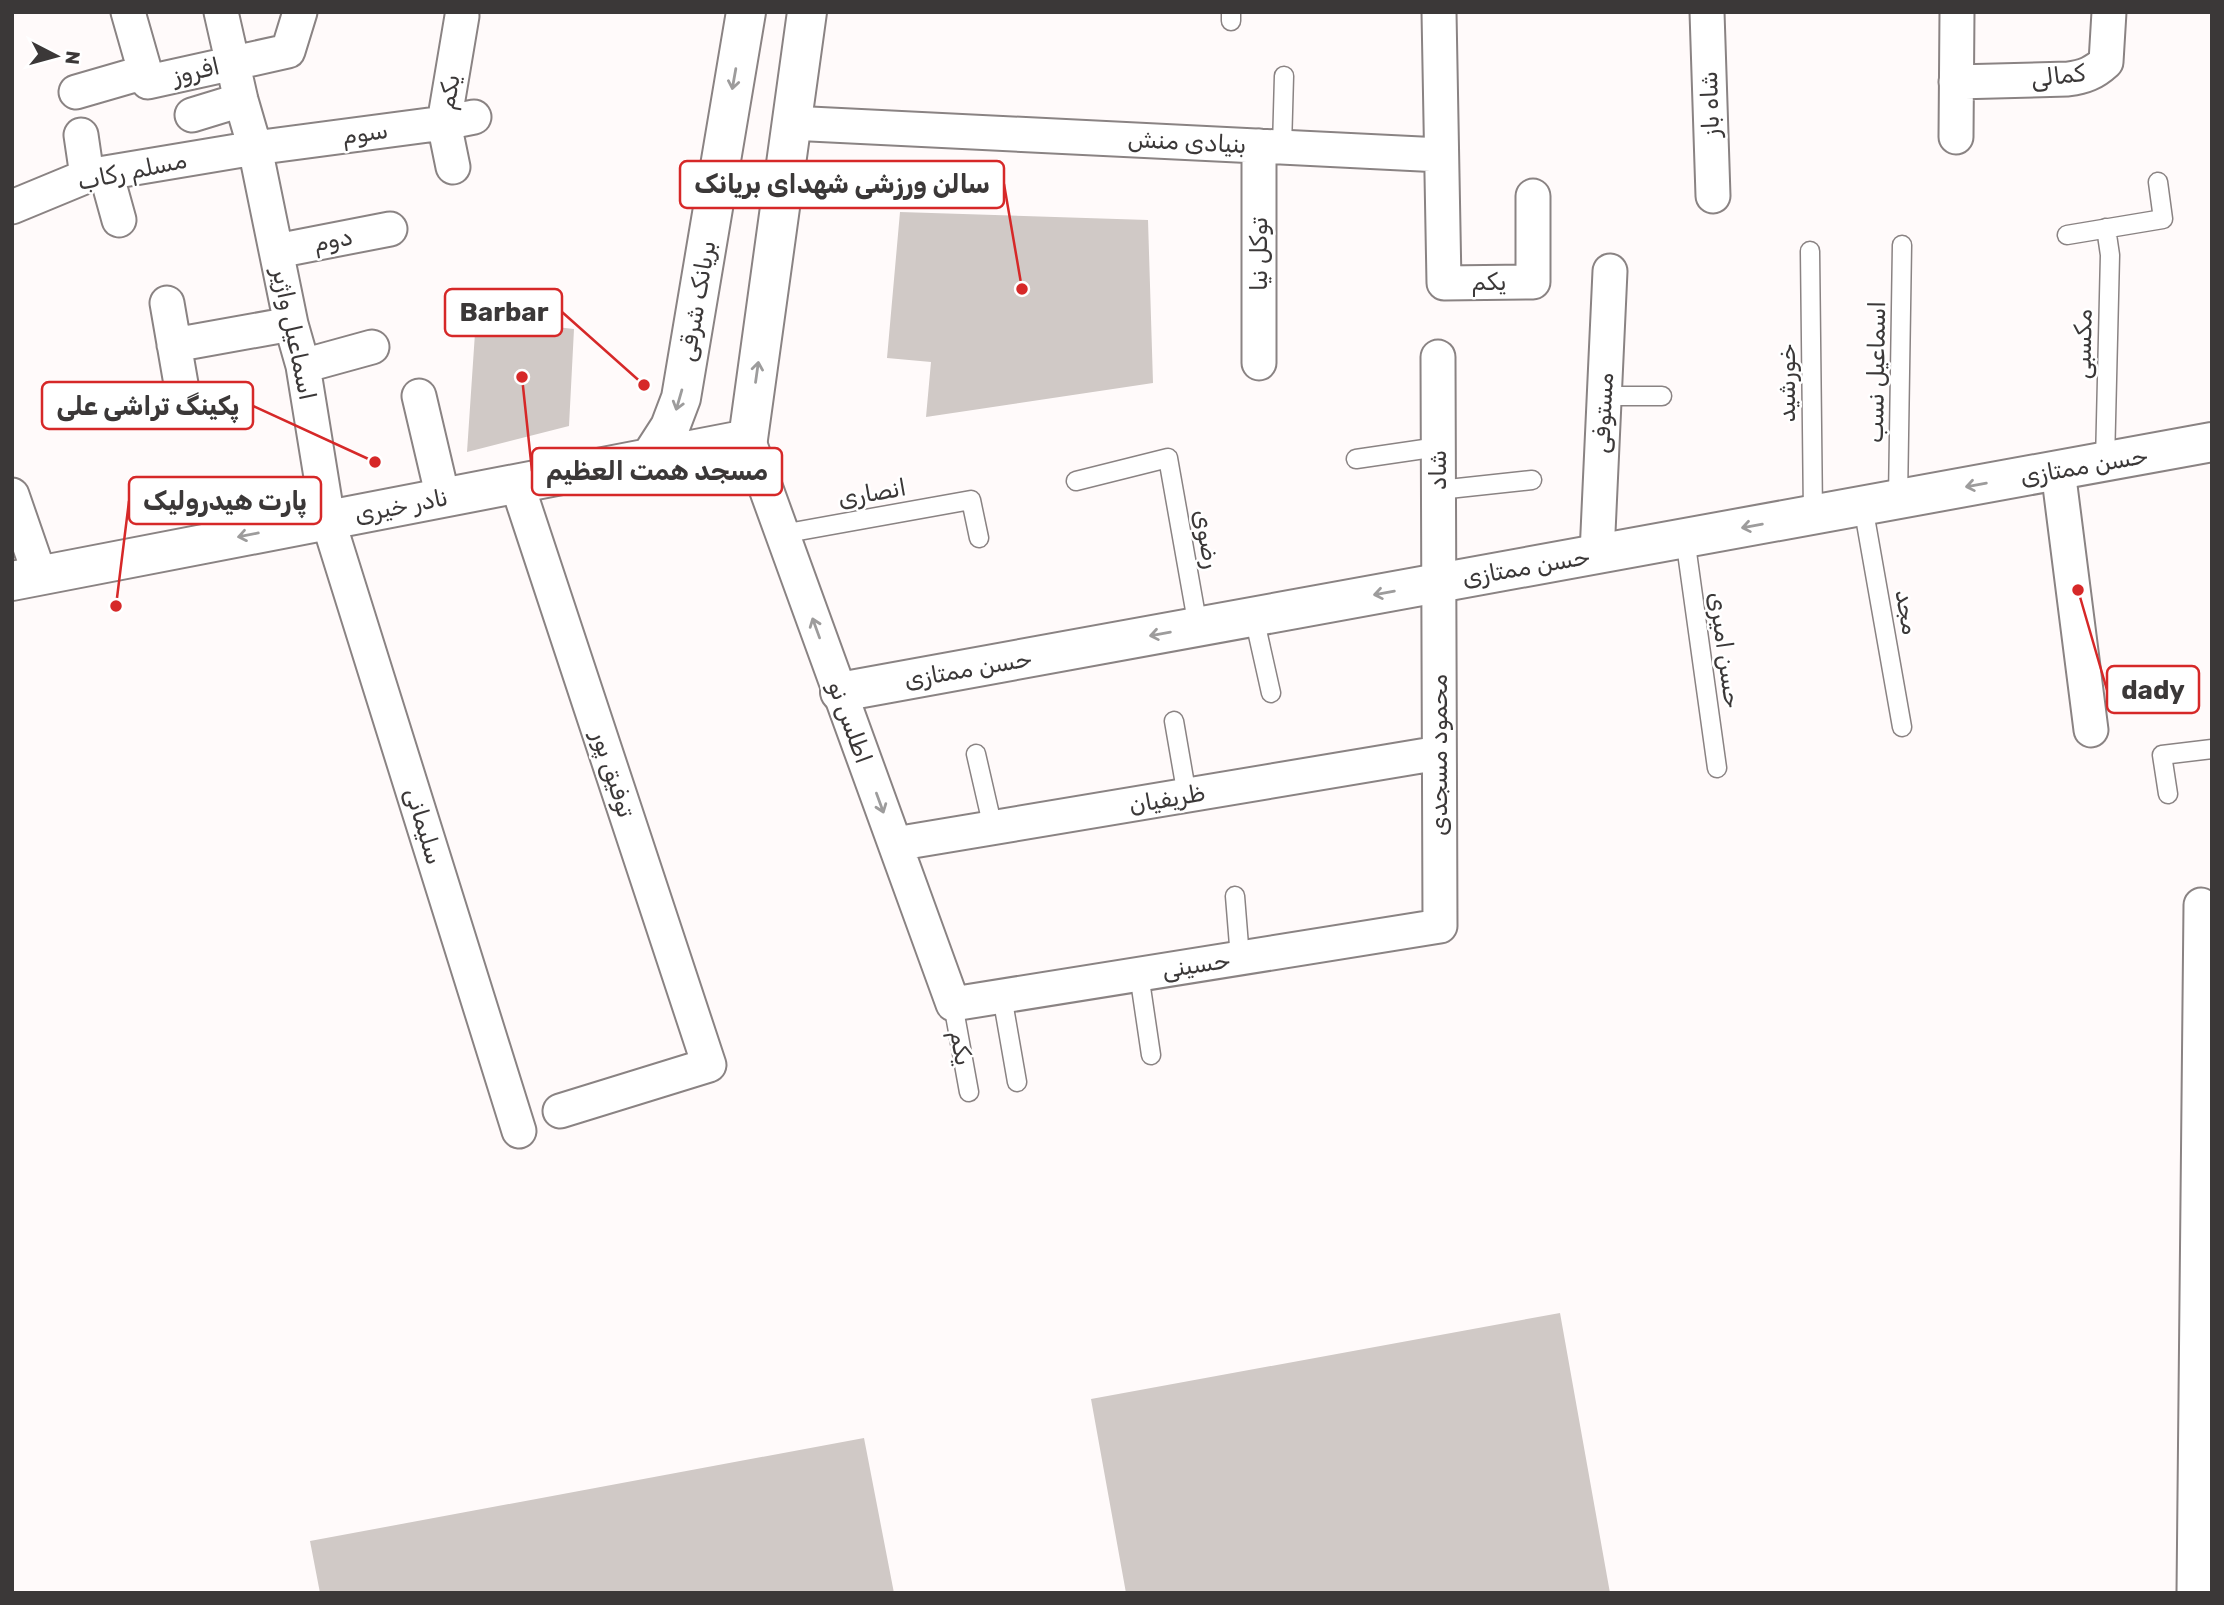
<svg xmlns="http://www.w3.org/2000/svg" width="2224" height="1605" viewBox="0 0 2224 1605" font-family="Rubik,'Noto Naskh Arabic',sans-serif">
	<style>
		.building { fill: #d0c9c6 }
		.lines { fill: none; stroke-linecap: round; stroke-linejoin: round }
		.lane-casing { stroke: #8a8383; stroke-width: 21 }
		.street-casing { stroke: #8a8383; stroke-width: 37 }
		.secondary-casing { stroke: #8a8383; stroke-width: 42 }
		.lane { stroke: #fff; stroke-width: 18 }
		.street { stroke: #fff; stroke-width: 33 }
		.secondary { stroke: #fff; stroke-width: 38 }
		.oneway { stroke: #9d9c9c }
		.labels { text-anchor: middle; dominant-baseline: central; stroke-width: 5; stroke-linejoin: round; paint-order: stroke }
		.street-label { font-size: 24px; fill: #3b3838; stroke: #fff }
		.leader { fill: none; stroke: #d62828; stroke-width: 2.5 }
		.callout-dot { fill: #d62828; stroke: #fff; stroke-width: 2.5 }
		.callout { fill: #fff; stroke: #d62828; stroke-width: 2.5 }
		.callout-label { font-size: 26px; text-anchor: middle; font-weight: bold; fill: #3b3838 }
	</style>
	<rect width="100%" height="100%" fill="#fffafa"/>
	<path class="building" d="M 900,212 L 1148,220 L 1153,383 L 926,417 L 931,362 L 887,358 Z
		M 476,318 L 574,329 L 569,426 L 467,452 Z
		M 1560,1313 L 1610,1593 L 1126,1593 L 1091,1399 Z
		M 864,1438 L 894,1593 L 320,1593 L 310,1541 Z"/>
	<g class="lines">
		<g class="lane-casing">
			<path id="lane" d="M 1231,21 L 1231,12
				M 1282,147 L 1284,76
				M 2067,235 L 2163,219 L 2158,182
				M 1810,251 L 1813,515
				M 1604,396 L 1662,396
				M 1356,459 L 1438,447
				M 2105,462 L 2110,255 L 2106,228
				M 1076,481 L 1168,458 L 1198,627
				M 1439,490 L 1532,480
				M 1898,499 L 1902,245
				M 1863,506 L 1902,727
				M 782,534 L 971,500 L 979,538
				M 1685,538 L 1717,768
				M 1254,617 L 1271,693
				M 1174,721 L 1187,796
				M 976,754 L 993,828
				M 2168,794 L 2162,755 L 2212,749
				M 1235,896 L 1240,958
				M 1139,974 L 1151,1055
				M 1002,996 L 1017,1082
				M 953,1004 L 969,1092"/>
		</g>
		<g class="street-casing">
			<path id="street" d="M 128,12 L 148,82 L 288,51 L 300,12
				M 221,12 L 241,100 L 255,148 L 291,324 L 303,366 L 328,520 L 519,1131
				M 1439,12 L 1444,283 L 1533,282 L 1533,196
				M 1707,12 L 1713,196
				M 1956,82 L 2068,79 C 2084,77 2094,73 2106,62 L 2109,12
				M 76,92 L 145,72
				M 192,115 L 241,100
				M 790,123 L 1441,155
				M 81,135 L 87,176
				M 1956,137 L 1957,12
				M 1259,146 L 1259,363
				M 453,167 L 444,123 L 462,16
				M 106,173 L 119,220
				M 12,207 L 87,176 L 255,148 L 444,123 L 474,117
				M 277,251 L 390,229
				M 167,303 L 181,384
				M 174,345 L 291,324
				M 303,366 L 372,347
				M 419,396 L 443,498
				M 748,439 L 953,1004 L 1440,926 L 1438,357
				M 2058,470 L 2091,730
				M 517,484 L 709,1065 L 560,1111
				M 12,495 L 40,576
				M 1597,554 L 1610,271
				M 895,844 L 1439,753
				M 2194,1593 L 2201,905"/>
		</g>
		<g class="secondary-casing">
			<path id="secondary" d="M 650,458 L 670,427 L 681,398 L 746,12
				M 12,581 L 748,439 L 807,12
				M 840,692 L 2212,442"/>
		</g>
		<use href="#lane" class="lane"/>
		<use href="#street" class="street"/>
		<use href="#secondary" class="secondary"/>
	</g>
	<defs><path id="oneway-shaft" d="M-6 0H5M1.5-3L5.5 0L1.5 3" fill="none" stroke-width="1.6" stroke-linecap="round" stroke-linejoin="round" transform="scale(1.75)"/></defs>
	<g class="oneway">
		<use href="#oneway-shaft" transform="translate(734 79) rotate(100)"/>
		<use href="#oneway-shaft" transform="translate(757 372) rotate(-82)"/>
		<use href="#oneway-shaft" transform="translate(679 400) rotate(106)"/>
		<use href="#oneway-shaft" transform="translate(1976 485) rotate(170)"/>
		<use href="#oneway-shaft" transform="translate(1752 526) rotate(170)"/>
		<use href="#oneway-shaft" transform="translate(248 535) rotate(169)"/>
		<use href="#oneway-shaft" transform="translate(1384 593) rotate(170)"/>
		<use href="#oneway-shaft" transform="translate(816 628) rotate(-110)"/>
		<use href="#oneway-shaft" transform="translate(1160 634) rotate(170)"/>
		<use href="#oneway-shaft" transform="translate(880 803) rotate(70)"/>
	</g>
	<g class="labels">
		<g class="street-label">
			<text transform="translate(196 71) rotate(-13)">افروز</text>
			<text transform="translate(2058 76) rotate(-7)">کمالی</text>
			<text transform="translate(449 92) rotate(-80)">یکم</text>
			<text transform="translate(1710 104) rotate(-92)">شاه باز</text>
			<text transform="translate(365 133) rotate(-8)">سوم</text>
			<text transform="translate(1187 142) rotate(3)">بنیادی منش</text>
			<text transform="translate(132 171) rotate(-12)">مسلم رکاب</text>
			<text transform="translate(333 240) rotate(-11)">دوم</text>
			<text transform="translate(1259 254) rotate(-90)">توکل نیا</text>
			<text x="1489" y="282">یکم</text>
			<text transform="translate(697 301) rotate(-80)">بریانک شرقی</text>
			<text transform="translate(294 334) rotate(78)">اسماعیل واژیر</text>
			<text transform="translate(2083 344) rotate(-89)">مکسبی</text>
			<text transform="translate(1876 372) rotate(-89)">اسماعیل نسب</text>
			<text transform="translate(1787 383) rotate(-90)">خورشید</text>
			<text transform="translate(1603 413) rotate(-87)">مستوفی</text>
			<text transform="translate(2084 466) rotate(-10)">حسن ممتازی</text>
			<text transform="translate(1438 470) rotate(-90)">شاد</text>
			<text transform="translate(872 493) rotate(-10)">انصاری</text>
			<text transform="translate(401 506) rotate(-11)">نادر خیری</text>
			<text transform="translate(1207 539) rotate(80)">رضوی</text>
			<text transform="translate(1526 567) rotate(-10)">حسن ممتازی</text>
			<text transform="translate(1907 612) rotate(80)">مجد</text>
			<text transform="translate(1725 650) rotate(82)">حسن امیری</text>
			<text transform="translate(968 669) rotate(-10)">حسن ممتازی</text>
			<text transform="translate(850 722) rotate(70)">اطلس نو</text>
			<text transform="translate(1439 755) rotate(-90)">محمود مسجدی</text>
			<text transform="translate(613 774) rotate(72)">توفیق پور</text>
			<text transform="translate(1167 799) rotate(-10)">ظریفیان</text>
			<text transform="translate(424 826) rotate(73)">سلیمانی</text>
			<text transform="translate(1196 965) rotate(-9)">حسینی</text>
			<text transform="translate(961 1048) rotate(80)">یکم</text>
		</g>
	</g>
	<path class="leader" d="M1022 289L1004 184M644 385L562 312M375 462L253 406M522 377L532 471M116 606L129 501M2078 590L2107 690"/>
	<g class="callout-dot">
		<circle cx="1022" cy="289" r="7"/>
		<circle cx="644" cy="385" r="7"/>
		<circle cx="375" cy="462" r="7"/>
		<circle cx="522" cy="377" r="7"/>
		<circle cx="116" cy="606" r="7"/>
		<circle cx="2078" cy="590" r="7"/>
	</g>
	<g class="callout">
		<rect x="680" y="161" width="324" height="47" rx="7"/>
		<rect x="445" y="289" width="117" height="47" rx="7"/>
		<rect x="42" y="382" width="211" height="47" rx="7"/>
		<rect x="532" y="448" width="250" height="47" rx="7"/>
		<rect x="129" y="477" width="192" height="47" rx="7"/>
		<rect x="2107" y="666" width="92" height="47" rx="7"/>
	</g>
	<g class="callout-label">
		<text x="842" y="193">سالن ورزشی شهدای بریانک</text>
		<text x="504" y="321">Barbar</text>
		<text x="148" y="415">پکینگ تراشی علی</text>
		<text x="657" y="480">مسجد همت العظیم</text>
		<text x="225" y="510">پارت هیدرولیک</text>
		<text x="2153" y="699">dady</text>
	</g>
	<rect width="2224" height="1605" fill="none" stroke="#3b3838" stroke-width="28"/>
	<g transform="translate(56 56) rotate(96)" stroke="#ffffff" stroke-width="5" paint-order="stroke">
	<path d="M0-5L12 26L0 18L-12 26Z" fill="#3b3838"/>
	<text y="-10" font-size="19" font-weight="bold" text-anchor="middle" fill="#3b3838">N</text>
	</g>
</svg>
